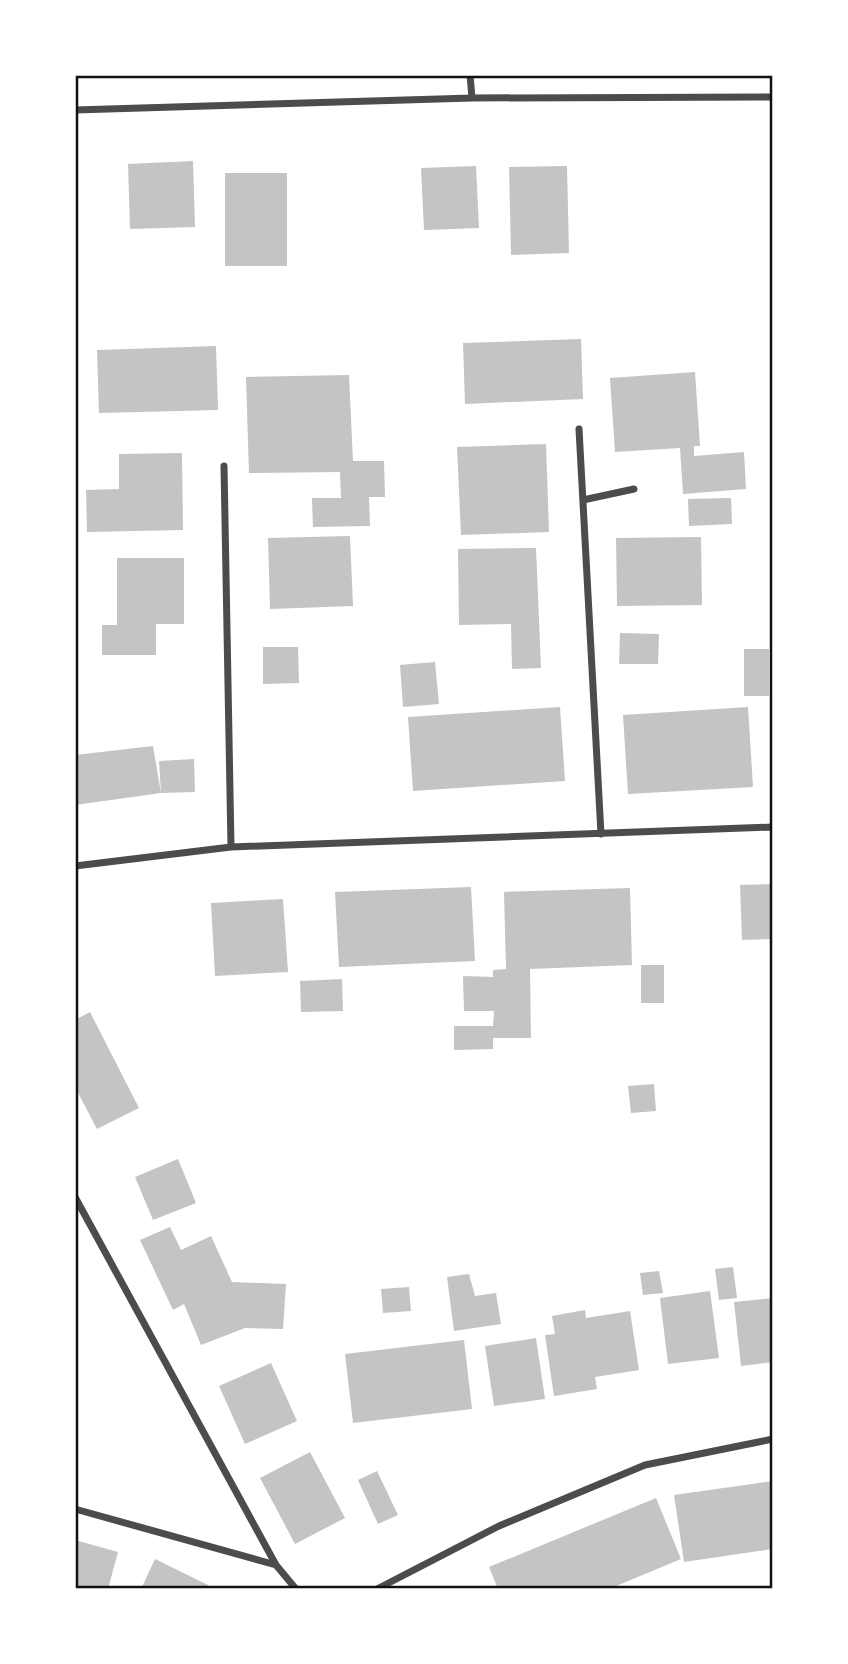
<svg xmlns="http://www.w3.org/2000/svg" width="848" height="1664" viewBox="0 0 848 1664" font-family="'Golos Text',sans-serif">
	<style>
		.building { fill: #c4c4c4 }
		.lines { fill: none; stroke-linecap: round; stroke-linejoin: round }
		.minor { stroke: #4c4c4c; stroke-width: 7 }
		.neatline { fill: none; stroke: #111; stroke-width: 2.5 }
	</style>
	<rect width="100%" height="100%" fill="#fff"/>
	<path class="building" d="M 193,161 L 195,227 L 130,229 L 128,164 Z
		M 476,166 L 479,228 L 424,230 L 421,168 Z
		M 567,166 L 569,253 L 511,255 L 509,167 Z
		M 225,173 L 287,173 L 287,266 L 225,266 Z
		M 581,339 L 583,399 L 465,404 L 463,343 Z
		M 216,346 L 218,410 L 99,413 L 97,350 Z
		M 695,372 L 700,446 L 694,446 L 694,456 L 744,452 L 746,489 L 683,494 L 680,448 L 615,452 L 610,378 Z
		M 349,375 L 353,461 L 384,461 L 385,497 L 369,497 L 370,526 L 313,527 L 312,498 L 341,498 L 340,472 L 249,473 L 246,377 Z
		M 546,444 L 549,532 L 461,535 L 457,447 Z
		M 182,453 L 183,530 L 87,532 L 86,490 L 119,489 L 119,454 Z
		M 731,498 L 732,524 L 689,526 L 688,499 Z
		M 350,536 L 353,606 L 270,609 L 268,538 Z
		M 701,537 L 702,605 L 617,606 L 616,538 Z
		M 536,548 L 541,668 L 512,669 L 511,624 L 459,625 L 458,549 Z
		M 117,558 L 184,558 L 184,624 L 156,624 L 156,655 L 102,655 L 102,625 L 117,625 Z
		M 620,633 L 659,634 L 658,664 L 619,664 Z
		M 263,647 L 298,647 L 299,683 L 263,684 Z
		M 744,649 L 769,649 L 769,696 L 744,696 Z
		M 435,662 L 439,704 L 403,707 L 400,665 Z
		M 560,707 L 565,781 L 413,791 L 408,717 Z
		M 748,707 L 753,787 L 628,794 L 623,715 Z
		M 153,746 L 161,793 L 75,805 L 75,755 Z
		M 194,759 L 195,792 L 161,793 L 159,761 Z
		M 773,884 L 773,939 L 742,940 L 740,885 Z
		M 471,887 L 475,961 L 339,967 L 335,892 Z
		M 630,888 L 632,965 L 530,969 L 531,1038 L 493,1038 L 493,1049 L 454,1050 L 454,1026 L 493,1026 L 494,1011 L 464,1011 L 463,976 L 493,977 L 493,970 L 506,969 L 504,892 Z
		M 283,899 L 288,972 L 215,976 L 211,903 Z
		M 641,965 L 664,965 L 664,1003 L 641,1003 Z
		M 342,979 L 343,1011 L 301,1012 L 300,981 Z
		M 90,1012 L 139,1108 L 97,1129 L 75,1087 L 75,1020 Z
		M 654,1084 L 656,1111 L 631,1113 L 628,1086 Z
		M 178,1159 L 196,1203 L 153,1220 L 135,1177 Z
		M 170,1227 L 181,1250 L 211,1236 L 232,1282 L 286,1284 L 283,1329 L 245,1328 L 201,1345 L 184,1304 L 173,1310 L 140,1240 Z
		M 733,1267 L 737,1298 L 719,1300 L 715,1269 Z
		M 659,1271 L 663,1293 L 643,1295 L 640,1273 Z
		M 469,1274 L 475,1296 L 496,1293 L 501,1324 L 454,1331 L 447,1277 Z
		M 409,1287 L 411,1311 L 383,1313 L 381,1289 Z
		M 710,1291 L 719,1358 L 668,1364 L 660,1298 Z
		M 773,1298 L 773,1362 L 741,1366 L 734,1302 Z
		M 585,1310 L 586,1318 L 630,1311 L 639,1370 L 595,1377 L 597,1389 L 554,1396 L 545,1335 L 555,1334 L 552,1316 Z
		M 536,1338 L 545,1399 L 494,1406 L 485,1346 Z
		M 464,1340 L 472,1409 L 353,1423 L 345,1354 Z
		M 271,1363 L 297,1421 L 245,1444 L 219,1386 Z
		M 310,1452 L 345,1518 L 295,1544 L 260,1478 Z
		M 377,1471 L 398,1515 L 378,1524 L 358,1480 Z
		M 773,1481 L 773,1549 L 684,1562 L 674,1495 Z
		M 656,1498 L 681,1559 L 609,1589 L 498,1589 L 489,1567 Z
		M 75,1540 L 118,1552 L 108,1589 L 75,1589 Z
		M 155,1559 L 208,1585 L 207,1589 L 141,1589 Z"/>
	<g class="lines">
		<path class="minor" d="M 470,75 L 472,98
			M 75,110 L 472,98 L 773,97
			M 579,429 L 601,834
			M 224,466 L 231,847
			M 583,500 L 634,489
			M 75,866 L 231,847 L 773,827
			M 75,1197 L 276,1565 L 296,1589
			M 75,1509 L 276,1565
			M 377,1589 L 499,1526 L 645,1465 L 773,1439"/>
	</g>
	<rect width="848" height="1664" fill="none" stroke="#ffffff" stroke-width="154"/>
	<rect x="77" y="77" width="694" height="1510" class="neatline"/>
</svg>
